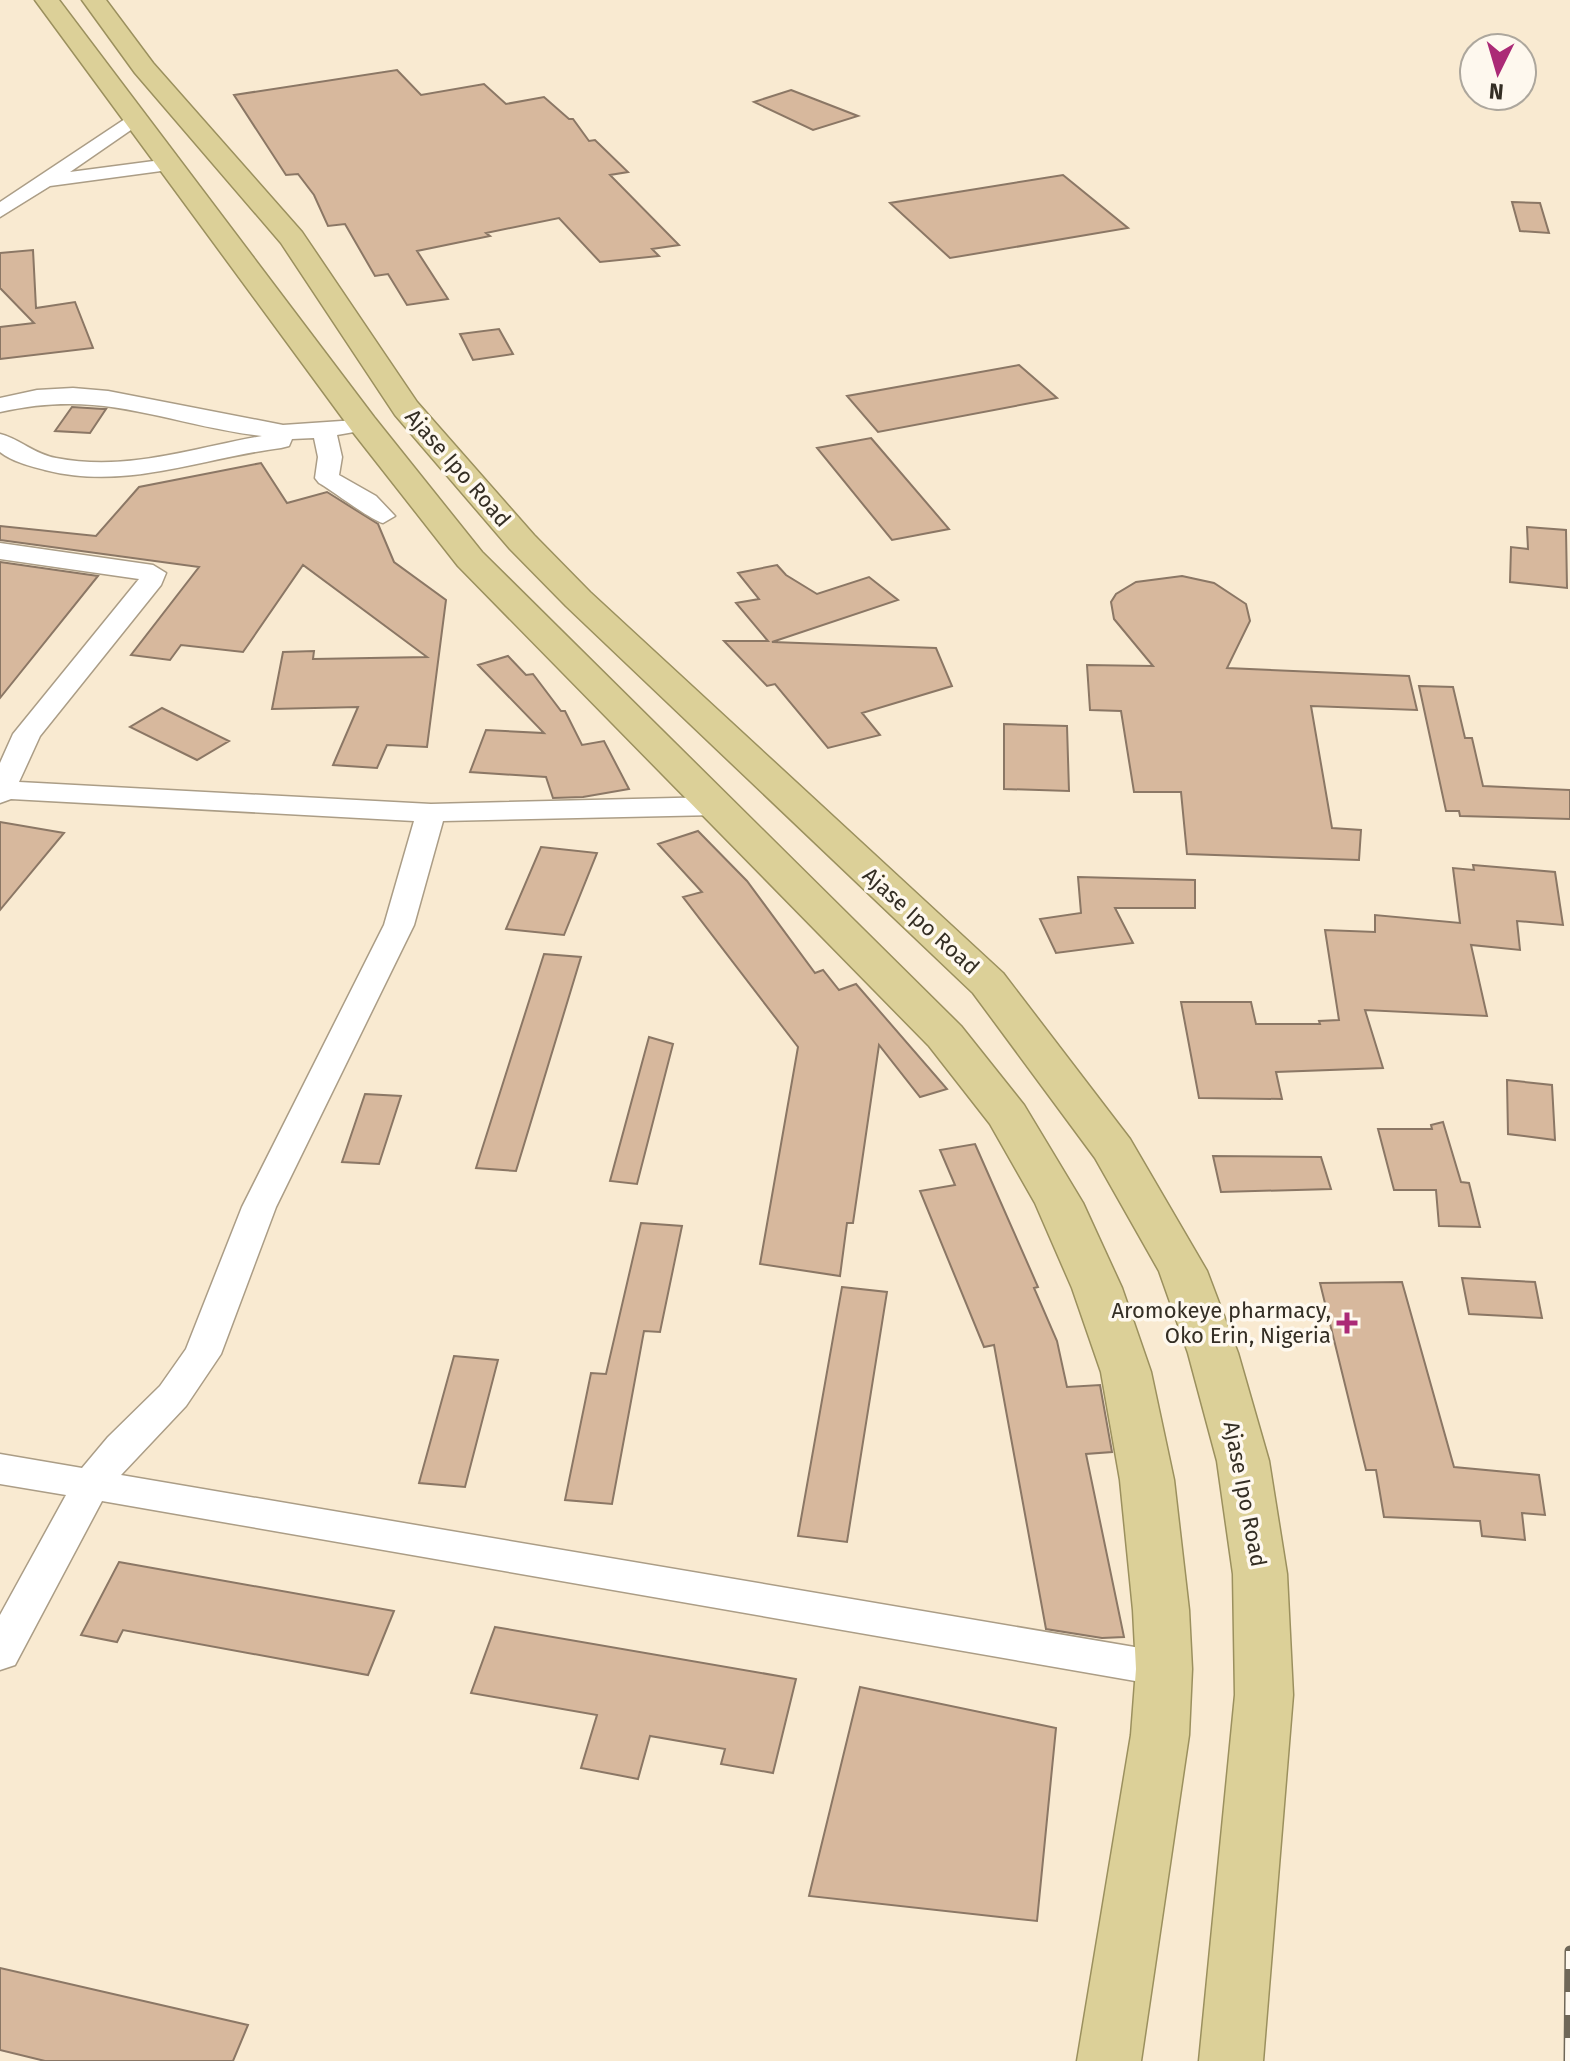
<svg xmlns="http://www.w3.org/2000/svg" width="1570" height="2061" viewBox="0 0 1570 2061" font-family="'Fira Sans',sans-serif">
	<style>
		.building { fill: #d7b89d; stroke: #8b7765; stroke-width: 2 }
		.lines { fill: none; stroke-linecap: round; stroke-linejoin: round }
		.minor-casing { stroke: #ab9d86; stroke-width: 3 }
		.trunk-casing { stroke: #9b905e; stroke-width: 3 }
		.minor { fill: #fff; fill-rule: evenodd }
		.trunk { fill: #dcd098; fill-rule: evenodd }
		.rail-casing { stroke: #6f6758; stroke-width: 11 }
		.rail { stroke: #fef8ee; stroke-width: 8; stroke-dasharray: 23; stroke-linecap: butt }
		.poi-dot { fill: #ab2a76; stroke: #fef8ee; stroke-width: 3 }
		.labels { text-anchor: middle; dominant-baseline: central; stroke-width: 7; stroke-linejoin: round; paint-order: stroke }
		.street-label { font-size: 22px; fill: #342e24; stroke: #fef8ee }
		.poi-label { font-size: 22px; fill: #342e24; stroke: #fef8ee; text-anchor: end }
	</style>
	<rect width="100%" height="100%" fill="#f9ead1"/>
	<path class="building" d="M 397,70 L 421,95 L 484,84 L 506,104 L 544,97 L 569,119 L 573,119 L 589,141 L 595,140 L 628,172 L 610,175 L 679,245 L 652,249 L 659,256 L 600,262 L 559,218 L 486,233 L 490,236 L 417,251 L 448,299 L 407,305 L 388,274 L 375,276 L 345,224 L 328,226 L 314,195 L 298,174 L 286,175 L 234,95 Z
		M 791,90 L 858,116 L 813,130 L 754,102 Z
		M 1063,175 L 1128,228 L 950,258 L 890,203 Z
		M 1512,202 L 1540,203 L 1549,233 L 1520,231 Z
		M 33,250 L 36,308 L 75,302 L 93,348 L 0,359 L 0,327 L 34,323 L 0,288 L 0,253 Z
		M 499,329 L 513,354 L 473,360 L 460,334 Z
		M 1019,365 L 1057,398 L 878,432 L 847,396 Z
		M 72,407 L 103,409 L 106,409 L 90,433 L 55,431 Z
		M 871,438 L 949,529 L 892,540 L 817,448 Z
		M 261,463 L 287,503 L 327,492 L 378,524 L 394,562 L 446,600 L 427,747 L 387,745 L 377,768 L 333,765 L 358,707 L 272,709 L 283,652 L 314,651 L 313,659 L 427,657 L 303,565 L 243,652 L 181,645 L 170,660 L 131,655 L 199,567 L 0,540 L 0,526 L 96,536 L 139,487 Z
		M 1527,527 L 1566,530 L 1567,588 L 1510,582 L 1511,547 L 1528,549 Z
		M 0,562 L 98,576 L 0,698 Z
		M 777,565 L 786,575 L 817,594 L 869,577 L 898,600 L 772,642 L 936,648 L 952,686 L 862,713 L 880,735 L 828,748 L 775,684 L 767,686 L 724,641 L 768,641 L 736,603 L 759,599 L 738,573 Z
		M 1182,576 L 1214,583 L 1246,604 L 1250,621 L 1227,668 L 1409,676 L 1417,710 L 1311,706 L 1332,828 L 1361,830 L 1359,860 L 1187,854 L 1181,792 L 1134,792 L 1121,711 L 1090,710 L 1087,665 L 1153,666 L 1114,619 L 1111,602 L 1116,594 L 1136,582 Z
		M 508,656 L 526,675 L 533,674 L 561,711 L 565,711 L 582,745 L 604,741 L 629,789 L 583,797 L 553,798 L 546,777 L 470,772 L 486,730 L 544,733 L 478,665 Z
		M 1419,686 L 1453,687 L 1465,738 L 1472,738 L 1483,786 L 1570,790 L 1570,819 L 1460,816 L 1459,811 L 1446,811 Z
		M 162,708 L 229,741 L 197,760 L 130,727 Z
		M 1004,724 L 1067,726 L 1069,791 L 1004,789 Z
		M 0,822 L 64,833 L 0,910 Z
		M 698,831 L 747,881 L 815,973 L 823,970 L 839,990 L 856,984 L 947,1089 L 920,1097 L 879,1045 L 853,1223 L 847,1223 L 840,1276 L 760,1264 L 798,1047 L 683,897 L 702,892 L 658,844 Z
		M 541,847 L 597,853 L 564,935 L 506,929 Z
		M 1473,865 L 1555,872 L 1563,925 L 1517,921 L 1520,950 L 1471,945 L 1487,1016 L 1365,1010 L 1383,1068 L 1276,1072 L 1282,1099 L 1199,1098 L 1181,1002 L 1251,1002 L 1256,1024 L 1320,1024 L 1319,1021 L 1339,1020 L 1325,930 L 1375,932 L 1375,915 L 1460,923 L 1453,868 L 1474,870 Z
		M 1078,877 L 1195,880 L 1195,908 L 1115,908 L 1133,943 L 1056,953 L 1040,919 L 1081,913 Z
		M 544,954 L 581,957 L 516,1171 L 476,1168 Z
		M 649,1037 L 673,1044 L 637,1184 L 610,1181 Z
		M 1507,1080 L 1552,1085 L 1555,1140 L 1508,1134 Z
		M 365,1094 L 401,1096 L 379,1164 L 342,1162 Z
		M 1443,1122 L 1461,1182 L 1469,1183 L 1480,1227 L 1439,1226 L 1436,1190 L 1394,1190 L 1378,1129 L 1432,1129 L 1431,1125 Z
		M 975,1144 L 1038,1287 L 1034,1288 L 1057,1341 L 1067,1387 L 1100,1385 L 1112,1452 L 1086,1454 L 1124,1637 L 1102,1638 L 1046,1629 L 994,1345 L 984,1347 L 920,1191 L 955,1185 L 940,1150 Z
		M 1213,1156 L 1321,1157 L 1331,1189 L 1221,1192 Z
		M 641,1223 L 682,1226 L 660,1332 L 644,1331 L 612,1504 L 565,1500 L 591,1373 L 606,1374 Z
		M 1462,1278 L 1535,1282 L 1542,1318 L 1469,1314 Z
		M 1402,1282 L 1454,1467 L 1539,1475 L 1545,1515 L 1522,1513 L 1525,1540 L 1482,1536 L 1480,1521 L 1384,1517 L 1376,1470 L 1366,1470 L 1320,1283 Z
		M 842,1287 L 887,1292 L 847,1542 L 798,1536 Z
		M 454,1356 L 498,1360 L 465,1487 L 419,1483 Z
		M 119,1562 L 394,1611 L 368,1675 L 123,1630 L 117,1642 L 81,1635 Z
		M 495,1627 L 796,1679 L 773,1773 L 721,1764 L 725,1749 L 650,1736 L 638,1779 L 581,1768 L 597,1715 L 471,1693 Z
		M 860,1687 L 1056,1728 L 1037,1921 L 809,1896 Z
		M 0,1968 L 248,2025 L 233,2061 L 45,2061 L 0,2050 Z"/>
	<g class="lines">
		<g class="minor-casing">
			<path id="minor" d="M 134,113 L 141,115 L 141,123 L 70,172 L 169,159 L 176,161 L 179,165 L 176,169 L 50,186 L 0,217 L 0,202 Z
				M 73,388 L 108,391 L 283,425 L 371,419 L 375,424 L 371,429 L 337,435 L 342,457 L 339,475 L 376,496 L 395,516 L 383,523 C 372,521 333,491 319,483 L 315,478 L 318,457 L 314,438 L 292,439 L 289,446 L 281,448 C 201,458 127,491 45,470 C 30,466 13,462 0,452 L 0,434 C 20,439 34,454 56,458 C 128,472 192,448 262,436 C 163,424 105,388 0,412 L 0,398 L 37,390 Z
				M 0,543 L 153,565 L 166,573 L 161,585 L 40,736 L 19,782 L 431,804 L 716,797 L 726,800 L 730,806 L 726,812 L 716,815 L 443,821 L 414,925 L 276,1207 L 221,1354 L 186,1406 L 121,1475 L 1164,1652 L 1179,1657 L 1185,1669 L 1179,1681 L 1164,1686 L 102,1501 L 15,1665 L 0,1670 L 0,1615 L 66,1495 L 0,1484 L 0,1454 L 82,1468 L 108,1437 L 160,1386 L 186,1349 L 242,1207 L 384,925 L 414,821 L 11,799 L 0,803 L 0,763 L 13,734 L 139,579 L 0,559 Z"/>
		</g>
		<g class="trunk-casing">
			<path id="trunk" d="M 35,0 L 59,0 L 374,417 L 482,552 L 961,1026 L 1024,1105 L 1083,1203 L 1122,1288 L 1151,1372 L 1174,1480 L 1189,1610 L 1192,1669 L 1189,1735 L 1141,2061 L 1077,2061 L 1131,1735 L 1136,1669 L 1133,1610 L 1120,1480 L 1101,1372 L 1072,1288 L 1035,1203 L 990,1124 L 929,1046 L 458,566 L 352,431 Z
				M 82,0 L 106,0 L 153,63 L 302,232 L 417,402 L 534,535 L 590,592 L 1003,973 L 1130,1139 L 1207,1271 L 1238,1353 L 1269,1461 L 1287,1574 L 1293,1695 L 1263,2061 L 1199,2061 L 1235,1695 L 1233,1574 L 1217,1461 L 1188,1353 L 1159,1271 L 1095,1158 L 973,993 L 566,606 L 510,549 L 395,415 L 281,243 L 135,73 Z"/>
		</g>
		<use href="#minor" class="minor"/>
		<use href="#trunk" class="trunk"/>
		<g class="rail-casing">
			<path id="rail" d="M 1569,2061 L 1570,1951"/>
		</g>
		<use href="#rail" class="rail"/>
	</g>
	<path class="poi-dot" d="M1343 1311h8v8h8v8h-8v8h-8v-8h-8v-8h8z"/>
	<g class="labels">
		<g class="street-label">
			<text transform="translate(458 468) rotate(49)">Ajase Ipo Road</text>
			<text transform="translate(921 921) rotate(42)">Ajase Ipo Road</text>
			<text transform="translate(1245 1494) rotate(79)">Ajase Ipo Road</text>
		</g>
		<g class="poi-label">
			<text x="1331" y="1310">Aromokeye pharmacy,<tspan x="1331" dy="25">Oko Erin, Nigeria</tspan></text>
		</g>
	</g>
	<g transform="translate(1498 72) rotate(185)"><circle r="38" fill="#fef8ee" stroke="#ada79d" stroke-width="2"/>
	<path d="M0-6L14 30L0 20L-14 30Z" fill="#ab2a76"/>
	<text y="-12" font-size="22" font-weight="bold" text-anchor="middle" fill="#342e24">N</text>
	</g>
</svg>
